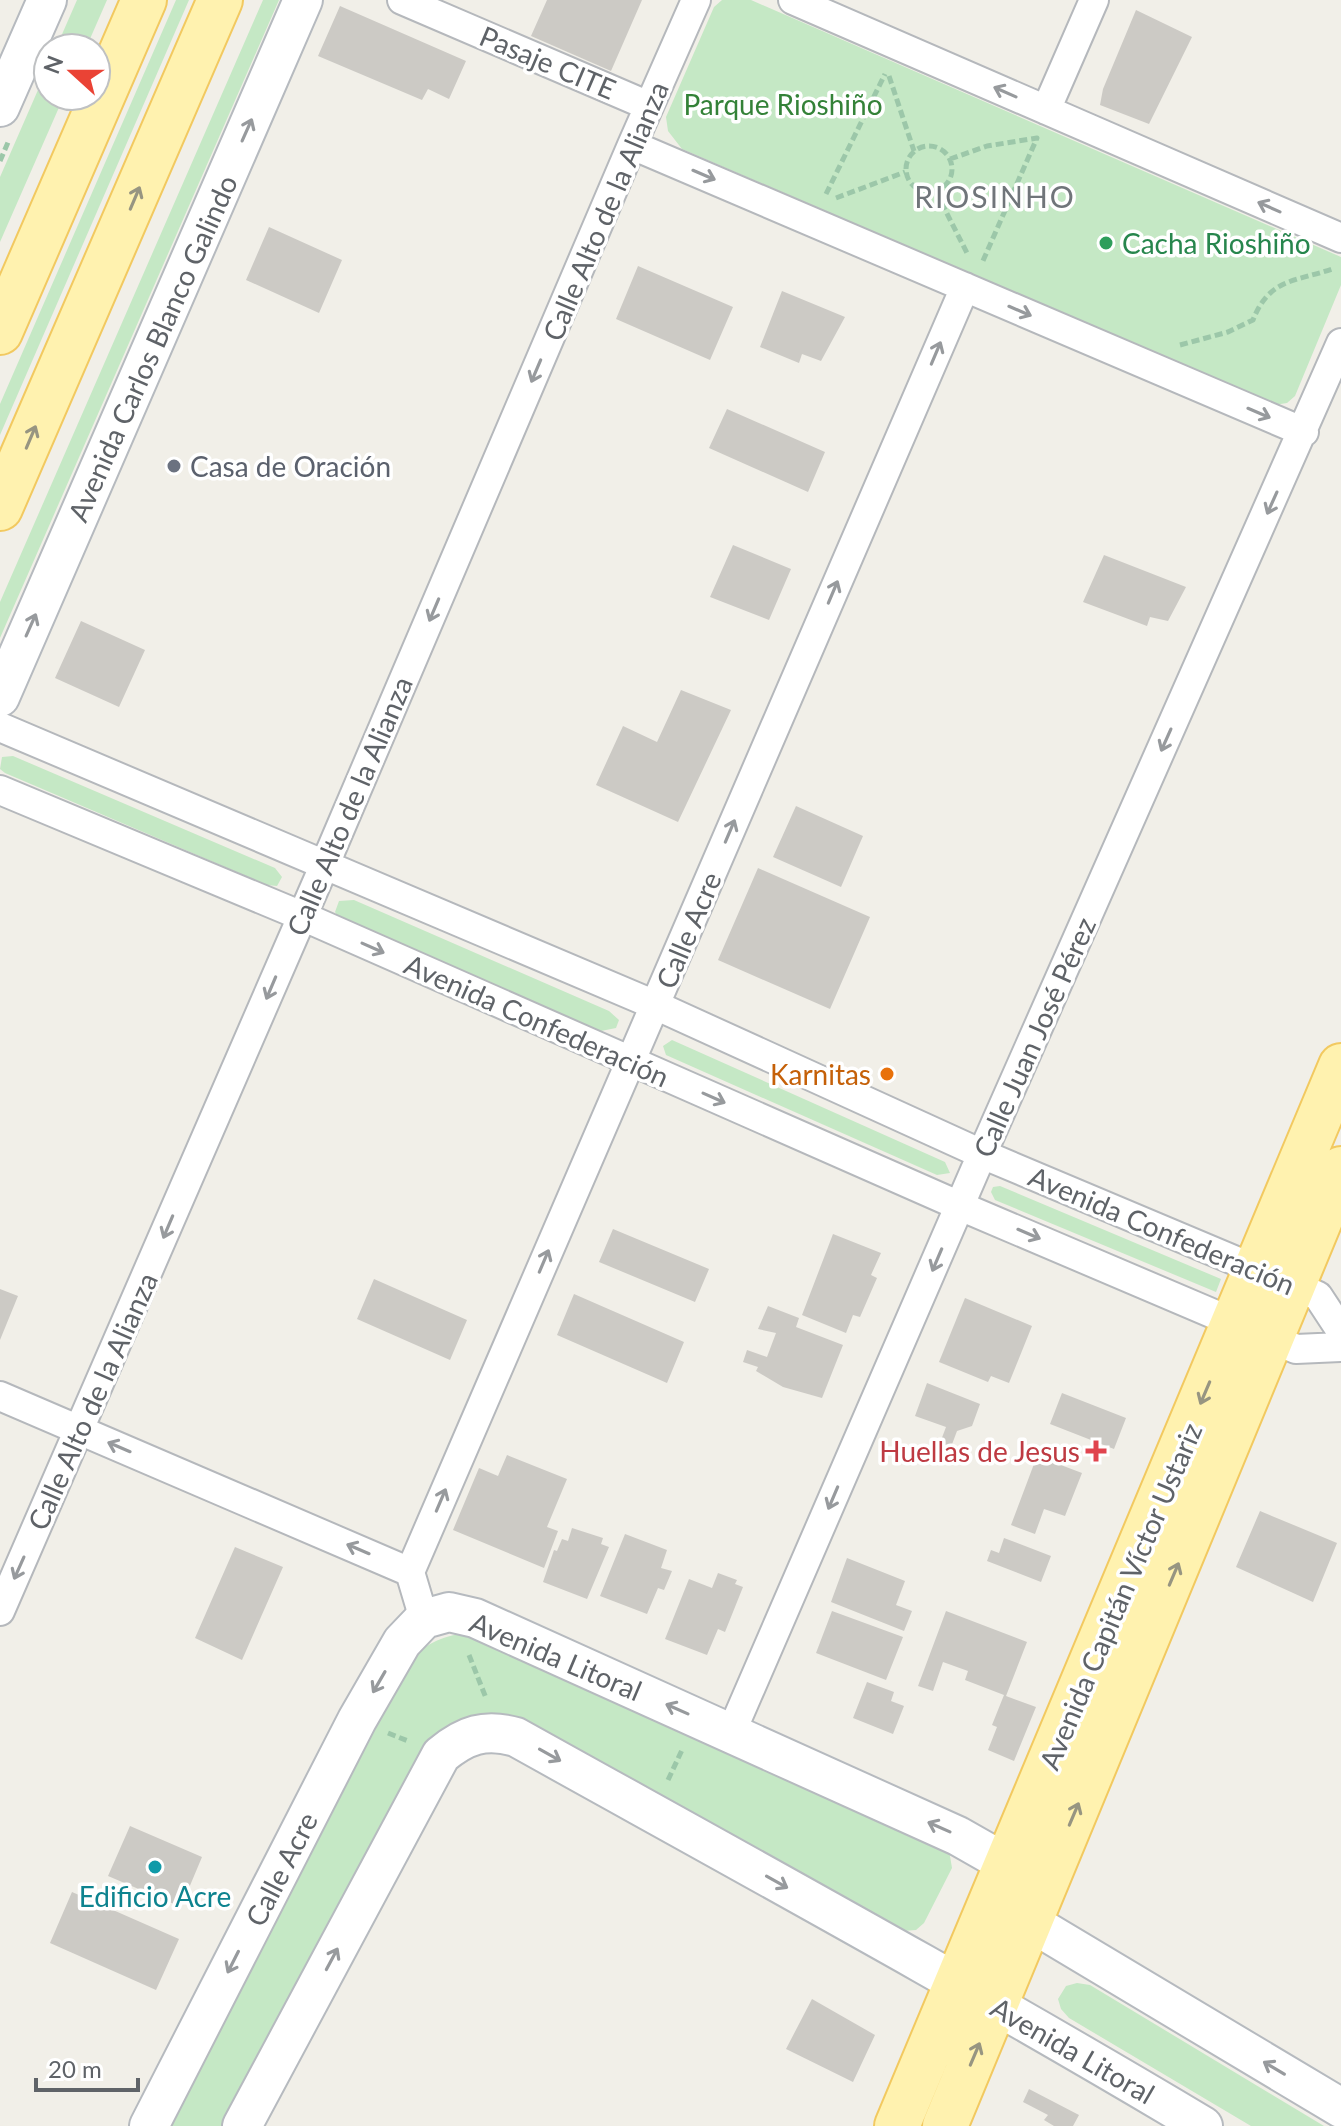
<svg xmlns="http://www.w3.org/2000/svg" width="1341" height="2126" viewBox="0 0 1341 2126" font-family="Lato,sans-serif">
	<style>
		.green { fill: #c5e8c5 }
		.building { fill: #cccac5 }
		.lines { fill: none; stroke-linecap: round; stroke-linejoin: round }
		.street-casing { stroke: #b5b8bc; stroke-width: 32 }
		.secondary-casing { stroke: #b6babf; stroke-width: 42 }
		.primary-casing { stroke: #f2c960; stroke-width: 48 }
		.path { stroke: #9cc7a9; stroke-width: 5; stroke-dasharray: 8 4; stroke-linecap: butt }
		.street { stroke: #fff; stroke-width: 28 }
		.secondary { stroke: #fff; stroke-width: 38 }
		.primary { stroke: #fff2af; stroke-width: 44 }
		.oneway { stroke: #979a9d }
		.oneway2 { stroke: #979581 }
		.leisure-dot { fill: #2e9e5b; stroke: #fff; stroke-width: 3 }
		.worship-dot { fill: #6b7280; stroke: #fff; stroke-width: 3 }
		.food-dot { fill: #e8710a; stroke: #fff; stroke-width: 3 }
		.health-dot { fill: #e0444e; stroke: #fff; stroke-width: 3 }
		.culture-dot { fill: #0f9aa8; stroke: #fff; stroke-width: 3 }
		.labels { text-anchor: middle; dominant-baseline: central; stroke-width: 7; stroke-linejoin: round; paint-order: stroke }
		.street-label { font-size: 28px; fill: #5f6368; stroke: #fff }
		.park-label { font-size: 28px; fill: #348238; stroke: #fff }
		.leisure-label { font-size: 28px; fill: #27864d; stroke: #fff; text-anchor: start }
		.worship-label { font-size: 28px; fill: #5b616d; stroke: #fff; text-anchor: start }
		.food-label { font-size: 28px; fill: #c56008; stroke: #fff; text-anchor: end }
		.health-label { font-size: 28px; fill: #be3a42; stroke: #fff; text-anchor: end }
		.culture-label { font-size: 28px; fill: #0d838f; stroke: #fff }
		.neighbourhood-label { font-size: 30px; letter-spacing: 2px; fill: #70757a; stroke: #fff }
	</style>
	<rect width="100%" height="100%" fill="#f1efe8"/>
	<path class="green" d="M 77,0 L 107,0 L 86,48 L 56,48 Z
		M 176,0 L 189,0 L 0,435 L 0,404 Z
		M 263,0 L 279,0 L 0,638 L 0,602 Z
		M 722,0 L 751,0 L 1341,257 L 1341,285 L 1295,396 L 1287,403 L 1274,405 L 682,149 L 668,131 L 666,117 L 714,7 Z
		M 48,67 L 48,96 L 64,96 L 0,242 L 0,177 Z
		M 13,756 L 275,868 L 282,877 L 277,886 L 267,885 L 5,773 L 0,769 L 2,757 Z
		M 354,900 L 609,1011 L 619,1020 L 616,1028 L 601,1031 L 342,923 L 335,912 L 339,901 Z
		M 672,1040 L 945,1162 L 950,1173 L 937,1175 L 666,1055 L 663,1046 Z
		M 1000,1186 L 1221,1279 L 1216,1292 L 995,1200 L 991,1192 L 993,1187 Z
		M 463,1633 L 949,1850 L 952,1868 L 924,1923 L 916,1930 L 903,1931 L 518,1720 C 492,1709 471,1713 448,1727 L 223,2126 L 169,2126 L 404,1669 C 423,1645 434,1639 463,1633 Z
		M 1077,1983 L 1090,1985 L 1324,2126 L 1251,2126 L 1069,2018 L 1061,2009 L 1058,1999 L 1066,1986 Z"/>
	<path class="building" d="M 547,0 L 642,0 L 611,71 L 531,36 Z
		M 340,6 L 466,61 L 449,99 L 428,89 L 422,100 L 318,56 Z
		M 1136,10 L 1192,37 L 1149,124 L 1100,105 L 1103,89 Z
		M 269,227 L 342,260 L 319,313 L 246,280 Z
		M 638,266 L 733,307 L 710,360 L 616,319 Z
		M 782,291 L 845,317 L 821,361 L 802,354 L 799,363 L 760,347 Z
		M 727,409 L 825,452 L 808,492 L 709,448 Z
		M 733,545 L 791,569 L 769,620 L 710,597 Z
		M 1104,555 L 1186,587 L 1168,621 L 1150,617 L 1147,626 L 1083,602 Z
		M 81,621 L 145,650 L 119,707 L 55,678 Z
		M 681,690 L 731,710 L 678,822 L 596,785 L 623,726 L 657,742 Z
		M 796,806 L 863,836 L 841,887 L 773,857 Z
		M 758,868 L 870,917 L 830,1009 L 718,960 Z
		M 613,1229 L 709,1269 L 695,1302 L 599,1262 Z
		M 833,1234 L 881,1253 L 871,1275 L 877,1278 L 860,1317 L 853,1315 L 846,1333 L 802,1315 Z
		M 374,1279 L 467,1320 L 450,1360 L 357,1319 Z
		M 0,1289 L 18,1296 L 0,1340 Z
		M 574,1294 L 684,1342 L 667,1383 L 557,1335 Z
		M 965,1298 L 1032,1326 L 1009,1383 L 991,1376 L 988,1382 L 939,1362 Z
		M 768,1306 L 799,1318 L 796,1327 L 843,1345 L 822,1398 L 783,1387 L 756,1371 L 758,1367 L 743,1362 L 747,1350 L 767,1357 L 776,1333 L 758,1329 Z
		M 927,1383 L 980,1404 L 972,1426 L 957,1431 L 951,1447 L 940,1443 L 946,1427 L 915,1416 Z
		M 1062,1393 L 1126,1418 L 1114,1449 L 1050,1424 Z
		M 507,1455 L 567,1479 L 547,1527 L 558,1531 L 544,1568 L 453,1530 L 479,1468 L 498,1476 Z
		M 1037,1456 L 1082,1473 L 1065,1516 L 1044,1509 L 1035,1534 L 1011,1525 Z
		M 1260,1511 L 1337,1543 L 1313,1602 L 1236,1567 Z
		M 572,1528 L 603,1538 L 601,1544 L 609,1547 L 587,1599 L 543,1582 L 554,1550 L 557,1551 L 562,1539 L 568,1541 Z
		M 625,1534 L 667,1550 L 661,1568 L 672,1571 L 664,1590 L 658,1588 L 647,1614 L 600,1596 Z
		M 1004,1538 L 1051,1556 L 1041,1582 L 987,1561 L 991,1550 L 999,1553 Z
		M 235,1547 L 283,1567 L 242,1660 L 195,1638 Z
		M 847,1558 L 905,1581 L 896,1605 L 912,1611 L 904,1631 L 831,1602 Z
		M 718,1573 L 737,1580 L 735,1584 L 743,1587 L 725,1632 L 718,1629 L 707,1655 L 665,1639 L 689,1579 L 712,1588 Z
		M 832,1611 L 903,1637 L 886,1680 L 816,1653 Z
		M 946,1611 L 1027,1642 L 1006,1696 L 1036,1707 L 1014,1761 L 988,1750 L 997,1727 L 992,1725 L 1004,1695 L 965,1680 L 968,1671 L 943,1662 L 933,1691 L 918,1686 Z
		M 867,1682 L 894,1692 L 891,1701 L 904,1706 L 893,1734 L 853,1718 Z
		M 130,1826 L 202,1857 L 181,1907 L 108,1876 Z
		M 72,1892 L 179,1939 L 156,1990 L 50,1943 Z
		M 812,1999 L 875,2035 L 853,2082 L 786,2049 Z
		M 1029,2089 L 1079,2115 L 1073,2126 L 1054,2126 L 1044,2120 L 1048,2115 L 1023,2102 Z"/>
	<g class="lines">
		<g class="street-casing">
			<path id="street" d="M 402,0 L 649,106
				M 793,0 L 1341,238
				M 1046,110 L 1094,0
				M 632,145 L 1304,432
				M 0,727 L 655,1005 L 982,1154 L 1293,1285 L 1318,1296 L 1341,1331
				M 0,790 L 302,916 L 960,1206 L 1296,1349 L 1341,1347
				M 0,1396 L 410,1572 L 424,1619
				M 410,1572 L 965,287
				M 0,1611 L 325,864 L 632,145 L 696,0
				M 731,1733 L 982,1154 L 1341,343"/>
		</g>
		<g class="secondary-casing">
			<path id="secondary" d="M 0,107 L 47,0
				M 0,697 L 303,0
				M 1030,1922 L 1341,2108
				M 149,2126 L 357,1720 L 402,1642 L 424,1619 L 449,1612 L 475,1618 L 958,1836 L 1032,1878
				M 242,2126 L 441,1755 C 465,1735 485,1728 516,1737 C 746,1865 977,1991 1203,2126"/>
		</g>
		<g class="primary-casing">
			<path id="primary" d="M 0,332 L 144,0
				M 0,508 L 220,0
				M 897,2126 L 1341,1066
				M 945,2126 L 1341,1169"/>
		</g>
		<path class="path" d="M 889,76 L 914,151
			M906 169a23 23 0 1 1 46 0a23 23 0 1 1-46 0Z
			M 950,159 L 987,146 L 1037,138 L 982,263
			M 0,161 L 9,140
			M 936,192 L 967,253
			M 826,194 L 885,74
			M 836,198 L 905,172
			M 1180,345 L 1228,332 L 1253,320 C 1270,277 1296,282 1335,268
			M 469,1655 L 486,1698
			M 388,1733 L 408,1741
			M 668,1780 L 682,1750"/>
		<use href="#street" class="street"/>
		<use href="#secondary" class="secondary"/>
		<use href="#primary" class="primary"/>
	</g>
	<defs><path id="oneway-shaft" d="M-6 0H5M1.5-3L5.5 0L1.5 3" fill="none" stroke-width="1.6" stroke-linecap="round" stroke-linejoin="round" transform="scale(2)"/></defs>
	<g class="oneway">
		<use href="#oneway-shaft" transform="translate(1005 92) rotate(-156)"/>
		<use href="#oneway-shaft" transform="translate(247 130) rotate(-66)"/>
		<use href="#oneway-shaft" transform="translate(704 175) rotate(23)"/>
		<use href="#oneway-shaft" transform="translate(1269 207) rotate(-156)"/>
		<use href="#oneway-shaft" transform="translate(1020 311) rotate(23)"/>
		<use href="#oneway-shaft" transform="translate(936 353) rotate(-67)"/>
		<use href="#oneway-shaft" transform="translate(536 371) rotate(113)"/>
		<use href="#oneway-shaft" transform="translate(1259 413) rotate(23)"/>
		<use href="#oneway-shaft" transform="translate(1272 503) rotate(114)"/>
		<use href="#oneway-shaft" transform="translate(833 592) rotate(-67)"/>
		<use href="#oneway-shaft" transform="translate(434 610) rotate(113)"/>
		<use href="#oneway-shaft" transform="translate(31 625) rotate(-66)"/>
		<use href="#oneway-shaft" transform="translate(1166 740) rotate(114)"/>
		<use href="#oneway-shaft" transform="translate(730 831) rotate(-67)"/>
		<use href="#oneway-shaft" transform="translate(373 948) rotate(24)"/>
		<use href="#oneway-shaft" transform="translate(271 988) rotate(113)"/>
		<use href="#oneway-shaft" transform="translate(714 1098) rotate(24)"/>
		<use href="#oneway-shaft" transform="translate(168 1227) rotate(113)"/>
		<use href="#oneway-shaft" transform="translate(1029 1234) rotate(23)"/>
		<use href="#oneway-shaft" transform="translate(937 1260) rotate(113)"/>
		<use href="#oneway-shaft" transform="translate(544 1261) rotate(-67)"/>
		<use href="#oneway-shaft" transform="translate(119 1447) rotate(-157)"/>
		<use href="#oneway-shaft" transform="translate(833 1498) rotate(113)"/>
		<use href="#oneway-shaft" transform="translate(441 1500) rotate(-67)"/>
		<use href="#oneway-shaft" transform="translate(358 1549) rotate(-157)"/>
		<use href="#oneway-shaft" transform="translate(19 1568) rotate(114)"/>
		<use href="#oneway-shaft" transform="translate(379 1682) rotate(120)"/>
		<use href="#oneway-shaft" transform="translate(677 1709) rotate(-156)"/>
		<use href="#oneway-shaft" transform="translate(550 1755) rotate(29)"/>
		<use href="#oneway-shaft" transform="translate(939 1827) rotate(-156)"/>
		<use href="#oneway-shaft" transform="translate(777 1882) rotate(29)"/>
		<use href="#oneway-shaft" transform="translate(332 1959) rotate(-62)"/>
		<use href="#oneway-shaft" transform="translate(233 1962) rotate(117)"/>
		<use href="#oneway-shaft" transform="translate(1274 2068) rotate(-149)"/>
	</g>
	<g class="oneway2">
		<use href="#oneway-shaft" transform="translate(135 198) rotate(-67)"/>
		<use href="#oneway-shaft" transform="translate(31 437) rotate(-67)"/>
		<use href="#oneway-shaft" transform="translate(1205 1393) rotate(113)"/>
		<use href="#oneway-shaft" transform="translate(1174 1574) rotate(-67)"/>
		<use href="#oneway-shaft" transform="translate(1074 1814) rotate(-67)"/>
		<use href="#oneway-shaft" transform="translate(975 2054) rotate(-67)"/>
	</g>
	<circle class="leisure-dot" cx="1106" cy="243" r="8"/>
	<circle class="worship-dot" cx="174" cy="466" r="8"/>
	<circle class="food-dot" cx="887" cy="1074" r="8"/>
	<path class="health-dot" d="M1092 1439h8v8h8v8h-8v8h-8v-8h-8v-8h8z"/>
	<circle class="culture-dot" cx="155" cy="1867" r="8"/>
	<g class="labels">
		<g class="street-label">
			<text transform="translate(548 62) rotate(23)">Pasaje CITE</text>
			<text transform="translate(605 211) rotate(-67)">Calle Alto de la Alianza</text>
			<text transform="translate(152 348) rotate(-66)">Avenida Carlos Blanco Galindo</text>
			<text transform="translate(349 806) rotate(-67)">Calle Alto de la Alianza</text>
			<text transform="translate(688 930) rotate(-67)">Calle Acre</text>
			<text transform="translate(537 1020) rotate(24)">Avenida Confederación</text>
			<text transform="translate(1034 1037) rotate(-66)">Calle Juan José Pérez</text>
			<text transform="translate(1162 1230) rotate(23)">Avenida Confederación</text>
			<text transform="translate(92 1401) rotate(-66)">Calle Alto de la Alianza</text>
			<text transform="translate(1120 1596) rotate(-67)">Avenida Capitán Víctor Ustariz</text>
			<text transform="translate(556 1656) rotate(23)">Avenida Litoral</text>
			<text transform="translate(281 1869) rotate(-63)">Calle Acre</text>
			<text transform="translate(1073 2050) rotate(30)">Avenida Litoral</text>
		</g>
		<g class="park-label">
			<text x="783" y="104">Parque Rioshiño</text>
		</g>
		<g class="leisure-label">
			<text x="1122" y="243">Cacha Rioshiño</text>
		</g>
		<g class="worship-label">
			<text x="190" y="466">Casa de Oración</text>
		</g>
		<g class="food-label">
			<text x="871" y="1074">Karnitas</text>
		</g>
		<g class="health-label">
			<text x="1080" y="1451">Huellas de Jesus</text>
		</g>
		<g class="culture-label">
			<text x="155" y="1896">Edificio Acre</text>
		</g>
		<g class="neighbourhood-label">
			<text x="995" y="196">RIOSINHO</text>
		</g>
	</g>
	<g transform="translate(72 72) rotate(291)"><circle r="38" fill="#ffffff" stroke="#bfc1c3" stroke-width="2"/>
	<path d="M0-6L14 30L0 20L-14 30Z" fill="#ea4335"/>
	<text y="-12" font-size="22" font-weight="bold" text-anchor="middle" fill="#5f6368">N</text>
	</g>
	<path d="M36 2078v12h102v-12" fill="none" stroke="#5f6368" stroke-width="4"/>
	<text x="48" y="2078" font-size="24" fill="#5f6368" stroke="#ffffff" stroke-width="6" paint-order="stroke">20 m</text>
</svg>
